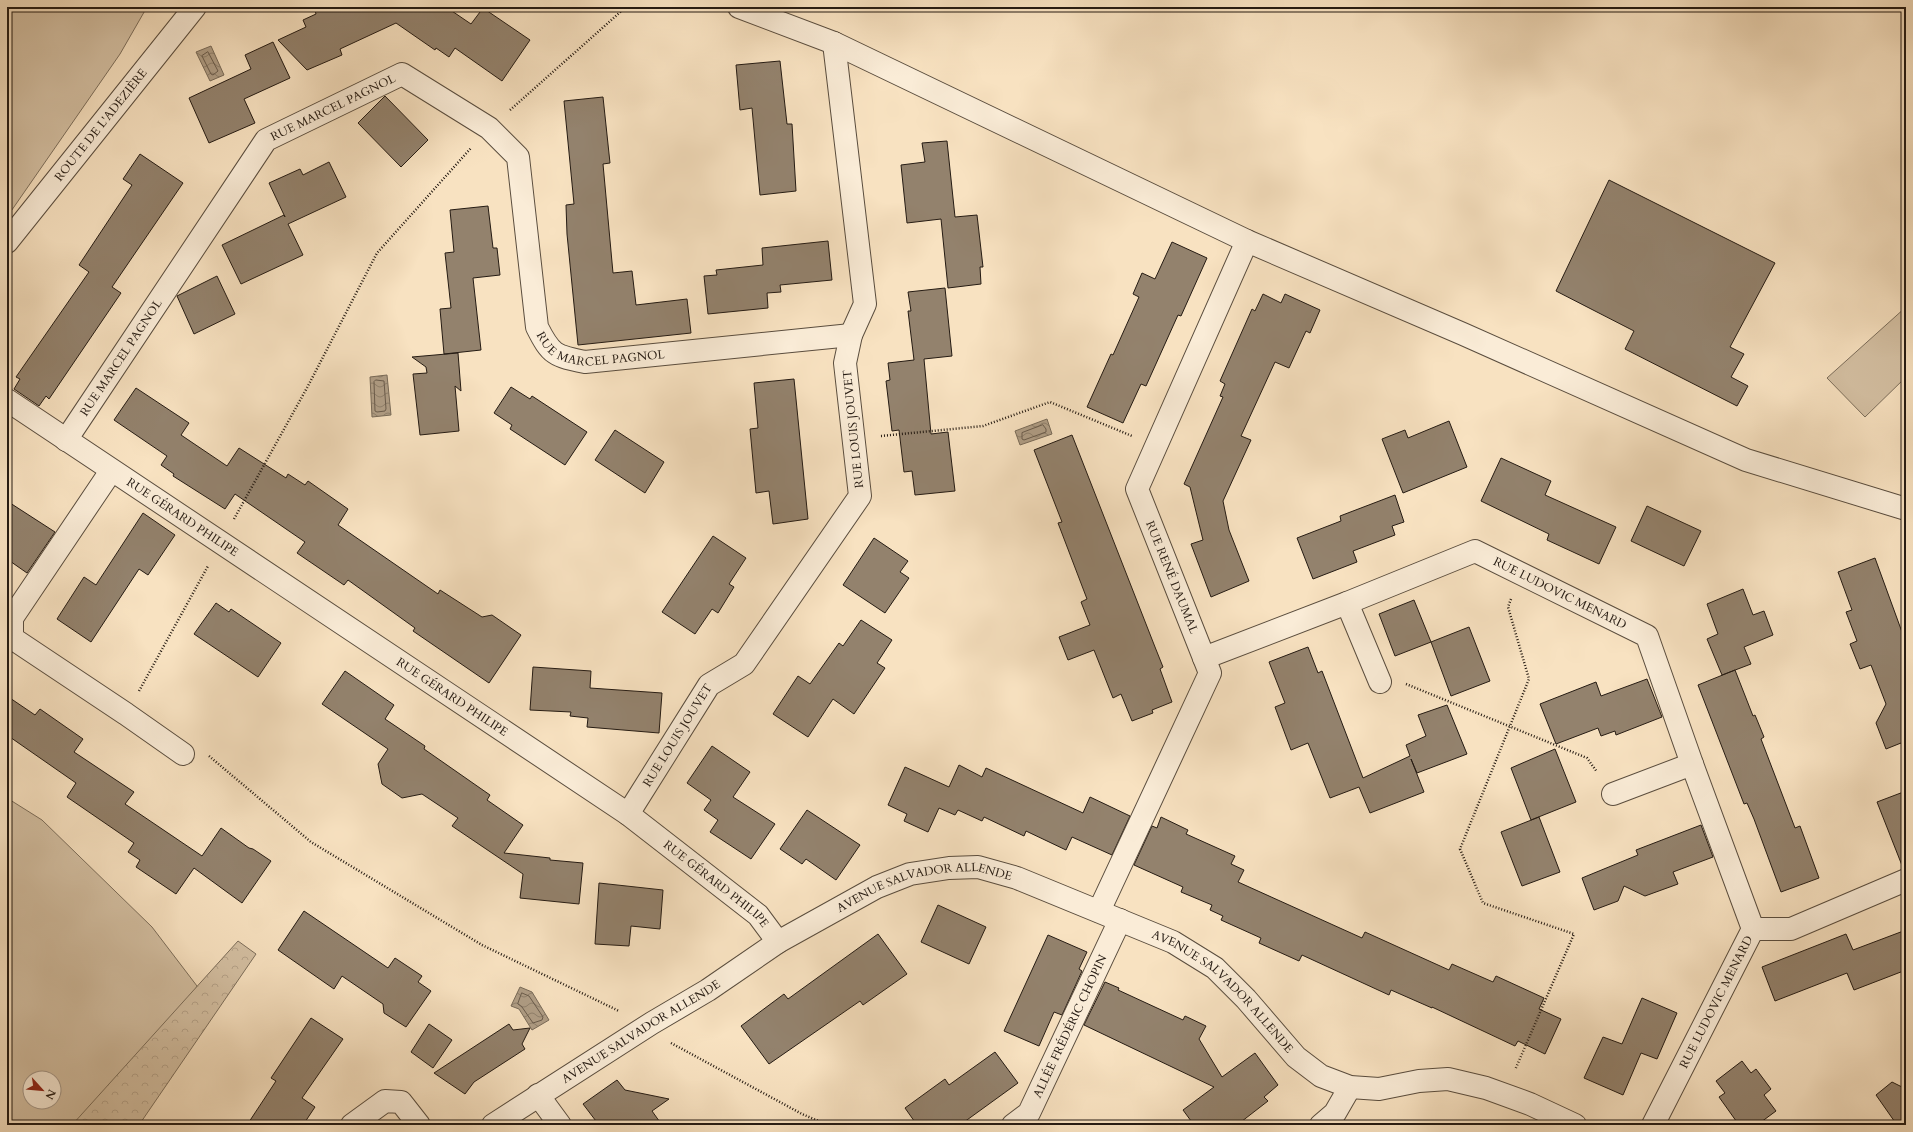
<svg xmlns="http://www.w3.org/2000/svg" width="1913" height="1132" viewBox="0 0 1913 1132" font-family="Cardo,serif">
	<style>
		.grass { fill: #d4c0a3; stroke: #7c6e5b; fill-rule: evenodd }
		.forest { fill: url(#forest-crowns); stroke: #7c6e5b }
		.water { fill: url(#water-waves); stroke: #786a58 }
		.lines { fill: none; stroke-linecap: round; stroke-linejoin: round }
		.shore { stroke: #6a5c4c; stroke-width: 1 }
		.building { fill: #93826d; stroke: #251b13 }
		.minor-casing { stroke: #5a4d3e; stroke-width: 24 }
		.path { stroke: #251b13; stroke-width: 2.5; stroke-dasharray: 1 2; stroke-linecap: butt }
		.minor { stroke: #faecd7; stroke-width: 22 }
		.labels { text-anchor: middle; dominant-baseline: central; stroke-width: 3; stroke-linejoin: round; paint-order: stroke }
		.street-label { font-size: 12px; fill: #251b13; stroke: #faecd7 }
	</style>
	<defs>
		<pattern id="forest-crowns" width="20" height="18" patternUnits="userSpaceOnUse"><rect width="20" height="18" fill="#d4c0a3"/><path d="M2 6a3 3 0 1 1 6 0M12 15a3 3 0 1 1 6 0" fill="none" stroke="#b6a48b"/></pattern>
		<pattern id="water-waves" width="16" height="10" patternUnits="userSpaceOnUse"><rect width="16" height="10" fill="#b09e86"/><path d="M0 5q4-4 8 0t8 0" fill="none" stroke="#8f806c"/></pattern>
	</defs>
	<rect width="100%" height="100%" fill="#f8e2c1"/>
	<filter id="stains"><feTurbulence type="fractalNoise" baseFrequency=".005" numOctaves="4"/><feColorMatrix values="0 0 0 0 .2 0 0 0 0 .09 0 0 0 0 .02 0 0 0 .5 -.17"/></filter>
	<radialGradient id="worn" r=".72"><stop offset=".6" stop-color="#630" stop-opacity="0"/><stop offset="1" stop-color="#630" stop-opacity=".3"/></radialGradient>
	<path class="grass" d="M 7,7 L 147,7 L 120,54 L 7,217 Z
		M 1906,307 L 1906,377 L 1865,417 L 1827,378 Z
		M 7,798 L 42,820 L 152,927 L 197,986 L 130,1125 L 7,1125 ZM 30,1078 L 54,1078 L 54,1102 L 30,1102 Z"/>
	<path class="forest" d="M 238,941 L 256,954 L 139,1125 L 72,1125 Z"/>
	<path class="water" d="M 211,46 L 224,75 L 210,81 L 196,52 Z
		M 387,375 L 391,415 L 372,417 L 370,377 Z
		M 1047,419 L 1052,434 L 1020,445 L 1015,431 Z
		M 520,987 L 532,992 L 549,1020 L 532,1030 L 519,1009 L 511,1006 Z"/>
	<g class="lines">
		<path class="shore" d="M 208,52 L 218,71 L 213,75 L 211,74 L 202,56 Z
			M 376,380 L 384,381 L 386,409 L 385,411 L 377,412 L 375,411 L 374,382 Z
			M 1043,425 L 1046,429 L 1046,432 L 1024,440 L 1022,439 L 1022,433 Z
			M 522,993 L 529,996 L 543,1017 L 542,1020 L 533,1023 L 522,1007 L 518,1004 Z"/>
	</g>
	<path class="building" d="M 314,7 L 446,7 L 471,24 L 483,8 L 530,40 L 502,81 L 455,48 L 449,57 L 436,48 L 435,50 L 396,23 L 340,49 L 342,55 L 307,70 L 278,40 L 306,27 L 303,20 L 316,14 Z
		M 273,42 L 290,78 L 244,99 L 255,123 L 209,143 L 189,98 L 251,69 L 245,55 Z
		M 780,61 L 787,124 L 792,124 L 796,191 L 760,195 L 752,108 L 740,110 L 736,65 Z
		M 385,96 L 428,140 L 401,167 L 358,123 Z
		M 603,97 L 610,163 L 603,164 L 613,273 L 632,271 L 636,305 L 687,299 L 691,333 L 578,345 L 567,234 L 566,205 L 574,204 L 564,101 Z
		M 947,141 L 955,217 L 977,215 L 983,267 L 980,267 L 981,284 L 948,288 L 941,219 L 907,223 L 901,165 L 925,162 L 922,143 Z
		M 140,154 L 183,183 L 112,287 L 121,293 L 49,399 L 46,396 L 39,406 L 14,389 L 20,379 L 16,377 L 89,272 L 79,265 L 132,185 L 123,179 Z
		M 329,162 L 346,197 L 288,224 L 303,255 L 241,284 L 222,245 L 284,215 L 285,217 L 269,183 L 300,169 L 303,175 Z
		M 1609,180 L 1775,263 L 1730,347 L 1744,354 L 1731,377 L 1748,386 L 1737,406 L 1625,349 L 1634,331 L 1556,291 Z
		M 488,206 L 493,248 L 497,248 L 500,275 L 473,278 L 481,350 L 444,354 L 440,309 L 451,308 L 445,253 L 454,252 L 450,210 Z
		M 828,241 L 832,280 L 780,285 L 781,292 L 767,293 L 768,308 L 708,314 L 704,276 L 717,275 L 716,270 L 763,265 L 762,248 Z
		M 1172,242 L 1207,258 L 1181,316 L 1178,315 L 1146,386 L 1141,384 L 1123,423 L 1087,407 L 1111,354 L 1113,355 L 1139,297 L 1133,294 L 1142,273 L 1155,279 Z
		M 217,276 L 235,314 L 194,334 L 177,296 Z
		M 945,288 L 952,356 L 924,359 L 931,434 L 948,432 L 955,491 L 915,495 L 912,471 L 904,472 L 899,430 L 892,431 L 886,381 L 890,380 L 888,363 L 914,360 L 908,311 L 911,311 L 908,292 Z
		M 1263,294 L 1281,303 L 1285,294 L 1320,310 L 1310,333 L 1306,331 L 1289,368 L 1275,362 L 1241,436 L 1251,440 L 1223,501 L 1229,530 L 1249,581 L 1211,597 L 1191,544 L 1203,540 L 1190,487 L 1184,484 L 1223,397 L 1220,396 L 1225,384 L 1220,381 L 1252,309 L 1255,311 Z
		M 458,353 L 461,391 L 455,386 L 459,431 L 420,435 L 413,374 L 427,373 L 426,367 L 412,357 Z
		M 794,379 L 808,519 L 773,524 L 769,491 L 756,493 L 750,429 L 758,428 L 754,383 Z
		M 511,387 L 530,399 L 532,396 L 587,432 L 565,465 L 510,429 L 512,425 L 494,413 Z
		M 136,388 L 189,423 L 181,435 L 227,466 L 239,448 L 286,478 L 288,474 L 305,485 L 308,481 L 348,509 L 338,525 L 438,594 L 440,590 L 482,617 L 492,615 L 521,635 L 489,683 L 413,631 L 415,628 L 348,580 L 344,585 L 297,553 L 305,542 L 235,494 L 225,509 L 173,476 L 174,474 L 161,465 L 167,456 L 114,420 Z
		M 1449,421 L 1467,467 L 1403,493 L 1382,439 L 1405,430 L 1408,438 Z
		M 615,430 L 664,462 L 645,493 L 595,460 Z
		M 1072,435 L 1155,647 L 1163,667 L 1160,669 L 1172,702 L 1152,710 L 1153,713 L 1132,721 L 1121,694 L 1113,698 L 1094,650 L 1068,660 L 1059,637 L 1090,625 L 1081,602 L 1087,599 L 1058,523 L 1062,522 L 1034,450 Z
		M 1501,458 L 1551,481 L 1545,495 L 1616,527 L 1599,564 L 1547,540 L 1549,534 L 1481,501 Z
		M 1395,495 L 1404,522 L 1392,526 L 1395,535 L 1353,551 L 1357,562 L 1313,579 L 1297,538 L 1341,521 L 1340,516 Z
		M 7,501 L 55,532 L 27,573 L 7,559 Z
		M 1647,506 L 1701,531 L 1684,566 L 1631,541 Z
		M 143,513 L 175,535 L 148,575 L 139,569 L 91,642 L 57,619 L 84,577 L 96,585 Z
		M 713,536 L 746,558 L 729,584 L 734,587 L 718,613 L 712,609 L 695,634 L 662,612 Z
		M 874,538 L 908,561 L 900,572 L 909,578 L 885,613 L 843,585 Z
		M 1875,558 L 1906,643 L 1906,751 L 1905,751 L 1901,743 L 1886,749 L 1876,723 L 1886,704 L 1871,665 L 1860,669 L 1850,644 L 1857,641 L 1846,612 L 1852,610 L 1838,572 Z
		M 1743,589 L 1753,615 L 1764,611 L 1773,635 L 1744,647 L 1751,664 L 1722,675 L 1707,639 L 1718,634 L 1707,604 Z
		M 1414,600 L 1431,642 L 1395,656 L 1379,614 Z
		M 216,603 L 229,612 L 231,609 L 281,643 L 258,677 L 194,634 Z
		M 861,620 L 892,640 L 877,663 L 885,668 L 854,714 L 833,699 L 808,737 L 773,714 L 798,676 L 810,684 L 839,643 L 843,646 Z
		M 1469,627 L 1490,681 L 1451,696 L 1431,642 Z
		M 1308,647 L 1318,673 L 1322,671 L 1363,778 L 1410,756 L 1406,745 L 1426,736 L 1418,715 L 1447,705 L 1467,754 L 1417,773 L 1411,759 L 1424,792 L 1370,813 L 1359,787 L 1330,798 L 1308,743 L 1291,750 L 1275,707 L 1285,703 L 1269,662 Z
		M 533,667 L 591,671 L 590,688 L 662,693 L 659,733 L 587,727 L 588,718 L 570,716 L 571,712 L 530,710 Z
		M 1735,670 L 1753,716 L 1755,715 L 1764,737 L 1761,739 L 1795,828 L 1800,826 L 1819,878 L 1781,892 L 1754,819 L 1747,803 L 1744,804 L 1698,685 Z
		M 345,671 L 394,705 L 385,719 L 425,746 L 424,749 L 490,795 L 487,800 L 523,825 L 504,853 L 550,858 L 550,860 L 583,863 L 579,904 L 520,898 L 523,874 L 452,826 L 458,818 L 422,794 L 402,798 L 382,784 L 378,764 L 388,749 L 322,704 Z
		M 1647,679 L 1662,717 L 1616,735 L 1615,731 L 1601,736 L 1598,728 L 1556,744 L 1540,704 L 1596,682 L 1601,696 Z
		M 7,696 L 35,715 L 40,709 L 83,739 L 74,752 L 134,792 L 125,804 L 202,856 L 221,828 L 249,848 L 253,849 L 271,861 L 242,903 L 194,868 L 176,894 L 136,867 L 140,860 L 128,852 L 134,843 L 67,797 L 76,783 L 7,735 Z
		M 712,746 L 750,772 L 733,797 L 775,824 L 751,859 L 710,832 L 718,820 L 704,810 L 711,800 L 687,783 Z
		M 1555,749 L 1576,802 L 1531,820 L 1511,768 Z
		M 959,765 L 982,777 L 986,768 L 1083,813 L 1090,797 L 1130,816 L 1112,855 L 1072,837 L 1066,850 L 1026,831 L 1024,836 L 984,817 L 982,821 L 958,810 L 955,815 L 939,808 L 928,832 L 904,821 L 907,814 L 888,805 L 905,767 L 949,787 Z
		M 1906,791 L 1906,868 L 1903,868 L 1877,802 Z
		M 807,810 L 860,845 L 836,880 L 806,859 L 802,864 L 780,849 Z
		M 1161,817 L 1188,830 L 1186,834 L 1235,856 L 1231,864 L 1244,870 L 1238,882 L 1362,938 L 1365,932 L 1449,970 L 1452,964 L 1493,982 L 1496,976 L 1544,998 L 1539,1009 L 1561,1019 L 1545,1054 L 1518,1041 L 1515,1046 L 1432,1007 L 1432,1008 L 1391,990 L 1389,995 L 1302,955 L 1299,961 L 1259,943 L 1261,938 L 1221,920 L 1223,916 L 1210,910 L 1212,905 L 1181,892 L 1183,887 L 1134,865 L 1152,826 L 1157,828 Z
		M 1539,817 L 1560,872 L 1522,886 L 1501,832 Z
		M 1701,825 L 1713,857 L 1673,872 L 1678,884 L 1645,896 L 1624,886 L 1618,901 L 1594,910 L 1582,878 L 1638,855 L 1636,850 Z
		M 599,883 L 663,890 L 660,929 L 631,926 L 629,946 L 595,944 Z
		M 938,905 L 986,927 L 969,964 L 921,942 Z
		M 304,911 L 388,968 L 395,958 L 422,976 L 418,982 L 431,991 L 406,1027 L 384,1013 L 383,1004 L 342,976 L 334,989 L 278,950 Z
		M 1906,930 L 1906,970 L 1854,990 L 1847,973 L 1775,1001 L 1762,967 L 1846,934 L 1853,950 Z
		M 878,934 L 907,974 L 863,1005 L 860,1001 L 769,1064 L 741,1026 L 784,994 L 788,999 Z
		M 1048,935 L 1087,952 L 1079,969 L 1082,971 L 1062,1015 L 1054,1012 L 1039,1046 L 1004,1031 Z
		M 1105,982 L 1119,988 L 1118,990 L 1183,1020 L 1185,1016 L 1206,1026 L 1199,1039 L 1222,1077 L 1255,1053 L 1278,1085 L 1264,1097 L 1268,1101 L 1237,1125 L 1194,1125 L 1183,1110 L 1214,1087 L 1084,1025 Z
		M 1642,998 L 1677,1013 L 1657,1059 L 1641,1053 L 1623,1095 L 1584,1078 L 1603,1037 L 1622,1044 Z
		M 311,1018 L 343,1039 L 302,1098 L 315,1107 L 303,1125 L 247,1125 L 276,1081 L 271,1078 Z
		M 429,1024 L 452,1040 L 433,1068 L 411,1052 Z
		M 509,1024 L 513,1030 L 530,1028 L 522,1044 L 525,1049 L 474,1082 L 465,1094 L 434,1073 Z
		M 995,1052 L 1018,1083 L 960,1125 L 917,1125 L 905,1108 L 945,1079 L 949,1085 Z
		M 1742,1061 L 1751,1073 L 1756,1069 L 1771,1089 L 1764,1095 L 1776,1111 L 1757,1125 L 1739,1125 L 1719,1097 L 1725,1093 L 1716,1081 Z
		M 617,1080 L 625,1090 L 669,1099 L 652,1111 L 662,1125 L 599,1125 L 583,1104 Z
		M 1892,1082 L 1906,1089 L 1906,1125 L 1897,1125 L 1876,1095 Z"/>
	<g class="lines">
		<g class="minor-casing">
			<g id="minor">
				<path d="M 739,7 L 834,43 L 1247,241 L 1463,334 L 1746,460 L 1906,509"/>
				<path id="s1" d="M 7,242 L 195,7"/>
				<path id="s2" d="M 7,400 L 628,814 L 758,915 L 778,942"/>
				<path id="s3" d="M 66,440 L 266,140 L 402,74 L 489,128 L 518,157 L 537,327 C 551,355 555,356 585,362 L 851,335"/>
				<path d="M 111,471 L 12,618 L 12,638 L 126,714 L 183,754"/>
				<path id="s4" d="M 1347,603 L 1475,551 L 1647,636 L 1692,764 L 1753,929 L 1653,1125"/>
				<path d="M 1204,658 L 1347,603 L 1380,682"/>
				<path d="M 1613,794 L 1692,764"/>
				<path id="s5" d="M 628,814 L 709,685 L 744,664 L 860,496 L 845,363 L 851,335 L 865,304 L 834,43"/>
				<path d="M 1099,911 L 1210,673 L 1137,489 L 1247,241"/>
				<path d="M 1753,929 L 1791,929 L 1906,880"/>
				<path d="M 538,1095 L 560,1125"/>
				<path d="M 352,1125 L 385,1101 L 401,1102 L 419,1125"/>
				<path id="s6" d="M 493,1125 L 652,1023 L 708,990 L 778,942 L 877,887 L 910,874 L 949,868 L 978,867 L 1017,878 L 1173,942 L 1215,968 L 1246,999 L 1296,1057 L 1321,1076 L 1350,1087 L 1379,1089 L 1419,1081 L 1448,1079 L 1486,1088 L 1530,1104 L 1575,1125"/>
				<path id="s7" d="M 1013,1125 L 1029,1113 L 1120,920"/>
				<path d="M 1321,1125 L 1335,1113 L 1350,1087"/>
			</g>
		</g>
		<path class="path" d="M 510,110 L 626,7
			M 881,436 L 983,426 L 1050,402 L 1132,436
			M 234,519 L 308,386 L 377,253 L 471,148
			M 1511,599 L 1508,607 L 1529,679 L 1460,849 L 1483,903 L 1574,934 L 1515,1070
			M 1406,684 L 1587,758 L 1597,772
			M 139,691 L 208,566
			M 209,756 L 311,842 L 482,945 L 619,1011
			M 671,1043 L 802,1114 L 828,1125"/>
		<use href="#minor" class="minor"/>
	</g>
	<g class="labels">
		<g class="street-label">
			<text stroke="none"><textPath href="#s3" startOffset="435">RUE MARCEL PAGNOL</textPath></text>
			<text stroke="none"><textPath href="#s1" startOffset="150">ROUTE DE L'ADEZIÈRE</textPath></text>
			<text stroke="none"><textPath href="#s3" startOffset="901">RUE MARCEL PAGNOL</textPath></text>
			<text stroke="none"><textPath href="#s3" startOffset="99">RUE MARCEL PAGNOL</textPath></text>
			<text transform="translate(853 429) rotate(-96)">RUE LOUIS JOUVET</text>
			<text stroke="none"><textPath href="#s2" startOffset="211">RUE GÉRARD PHILIPE</textPath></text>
			<text transform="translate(1172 577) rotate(68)">RUE RENÉ DAUMAL</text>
			<text stroke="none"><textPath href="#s4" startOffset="233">RUE LUDOVIC MENARD</textPath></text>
			<text stroke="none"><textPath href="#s2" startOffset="535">RUE GÉRARD PHILIPE</textPath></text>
			<text stroke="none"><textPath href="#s5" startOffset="93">RUE LOUIS JOUVET</textPath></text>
			<text stroke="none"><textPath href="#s2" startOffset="859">RUE GÉRARD PHILIPE</textPath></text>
			<text stroke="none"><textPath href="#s6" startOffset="499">AVENUE SALVADOR ALLENDE</textPath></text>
			<text stroke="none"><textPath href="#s6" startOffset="835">AVENUE SALVADOR ALLENDE</textPath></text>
			<text transform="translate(1716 1002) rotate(-63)">RUE LUDOVIC MENARD</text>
			<text stroke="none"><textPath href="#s7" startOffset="116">ALLÉE FRÉDÉRIC CHOPIN</textPath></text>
			<text stroke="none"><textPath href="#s6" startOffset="175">AVENUE SALVADOR ALLENDE</textPath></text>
		</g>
	</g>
	<rect width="1913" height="1132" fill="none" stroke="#f8e2c1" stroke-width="24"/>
	<rect x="8" y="8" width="1897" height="1116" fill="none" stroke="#251b13" stroke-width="2"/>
	<rect x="12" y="12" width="1889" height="1108" fill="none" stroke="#251b13"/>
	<g transform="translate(42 1090) rotate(117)"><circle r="19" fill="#faecd7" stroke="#a59889"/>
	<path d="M0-3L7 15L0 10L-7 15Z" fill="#8f2418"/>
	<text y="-6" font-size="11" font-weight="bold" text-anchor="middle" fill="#251b13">N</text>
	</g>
	<rect width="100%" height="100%" filter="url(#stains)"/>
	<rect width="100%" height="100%" fill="url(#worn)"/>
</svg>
